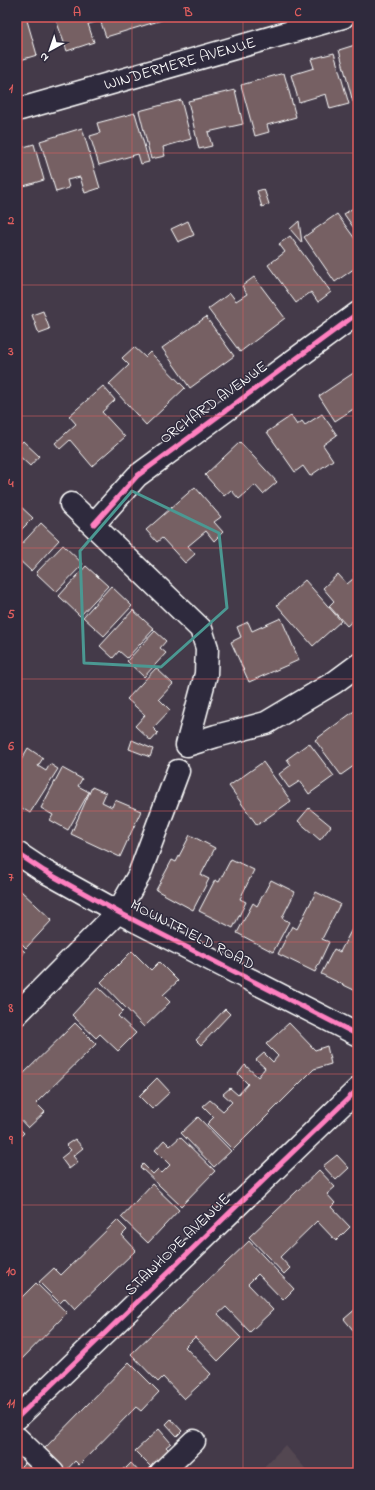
<svg xmlns="http://www.w3.org/2000/svg" width="375" height="1490" viewBox="0 0 375 1490" font-family="'Indie Flower',sans-serif">
	<style>
		.built { fill: #534651 }
		.building { fill: #766164; stroke: #fff }
		.lines { fill: none; stroke-linecap: round; stroke-linejoin: round }
		.minor-casing { stroke: #fff; stroke-width: 25 }
		.minor { stroke: #2f2a3d; stroke-width: 22 }
		.cycleway-casing { stroke: #2f2a3d; stroke-width: 8 }
		.cycleway { stroke: #ff80c0; stroke-width: 5 }
		.marked { fill: none; stroke: #4b9892; stroke-width: 3; stroke-linejoin: round }
		.grid { fill: none; stroke: #e05e5e; stroke-width: 1; stroke-opacity: 0.55 }
		.labels { text-anchor: middle; dominant-baseline: central; stroke-width: 3; stroke-linejoin: round; paint-order: stroke }
		.street-label { font-size: 16px; fill: #fff; stroke: #2f2a3d }
		.neatline { fill: none; stroke: #e05e5e; stroke-width: 1.5 }
		.grid-label { font-size: 13px; text-anchor: middle; font-weight: bold; fill: #e05e5e }
	</style>
	<rect width="100%" height="100%" fill="#443a49"/>
	<filter id="ink" filterUnits="userSpaceOnUse"><feTurbulence type="fractalNoise" baseFrequency=".025" numOctaves="2"/><feDisplacementMap in="SourceGraphic" scale="8" xChannelSelector="R" yChannelSelector="G"/><feConvolveMatrix kernelMatrix="1 2 1 2 8 2 1 2 1" color-interpolation-filters="sRGB"/></filter>
	<g filter="url(#ink)">
		<path class="built" d="M 285,1445 L 309,1473 L 258,1473 Z"/>
		<path class="building" d="M 17,17 L 26,17 L 37,55 L 17,61 Z
			M 55,17 L 94,17 L 96,22 L 88,24 L 94,42 L 67,51 Z
			M 99,17 L 161,17 L 162,20 L 106,37 Z
			M 358,44 L 358,101 L 353,102 L 339,50 Z
			M 334,53 L 349,104 L 330,109 L 326,94 L 299,102 L 291,75 L 314,68 L 311,59 Z
			M 284,73 L 296,117 L 267,125 L 269,132 L 255,136 L 241,85 Z
			M 235,90 L 243,124 L 208,132 L 212,146 L 199,149 L 188,101 Z
			M 181,100 L 191,139 L 163,147 L 165,156 L 151,159 L 139,111 Z
			M 135,113 L 149,162 L 141,164 L 138,154 L 99,165 L 90,136 L 100,133 L 97,123 Z
			M 82,128 L 100,188 L 85,193 L 80,177 L 67,180 L 69,188 L 56,192 L 40,141 Z
			M 34,144 L 44,180 L 17,188 L 17,149 Z
			M 264,189 L 269,204 L 262,207 L 257,191 Z
			M 358,205 L 358,234 L 344,214 Z
			M 337,214 L 358,243 L 358,266 L 335,282 L 304,237 Z
			M 188,221 L 194,235 L 178,242 L 171,229 Z
			M 299,221 L 302,243 L 290,229 Z
			M 290,236 L 331,292 L 318,302 L 311,292 L 296,303 L 268,265 L 285,252 L 279,244 Z
			M 254,277 L 285,318 L 240,352 L 208,309 L 230,293 L 236,301 L 247,294 L 242,286 Z
			M 43,311 L 50,330 L 39,334 L 32,315 Z
			M 206,317 L 234,356 L 190,388 L 162,348 Z
			M 134,347 L 145,357 L 150,352 L 185,388 L 146,425 L 109,384 L 129,365 L 122,358 Z
			M 358,370 L 358,406 L 335,421 L 319,396 Z
			M 103,386 L 115,400 L 102,412 L 125,437 L 92,466 L 70,440 L 60,449 L 55,443 L 76,424 L 69,416 Z
			M 322,414 L 337,435 L 323,445 L 333,460 L 310,476 L 303,466 L 295,472 L 267,432 L 291,416 L 297,425 L 302,421 L 305,425 Z
			M 23,441 L 39,456 L 30,466 L 17,454 L 17,447 Z
			M 240,442 L 277,482 L 263,494 L 255,485 L 239,499 L 231,490 L 224,496 L 205,475 Z
			M 195,487 L 221,517 L 214,522 L 223,532 L 214,541 L 206,531 L 188,546 L 195,554 L 185,563 L 162,538 L 157,542 L 146,530 Z
			M 17,503 L 33,518 L 21,530 L 17,526 Z
			M 41,523 L 59,540 L 31,571 L 17,558 L 17,549 Z
			M 63,545 L 83,564 L 56,592 L 36,573 Z
			M 86,566 L 108,586 L 80,616 L 59,596 Z
			M 358,566 L 358,577 L 353,571 Z
			M 338,574 L 347,584 L 353,579 L 358,585 L 358,616 L 347,626 L 329,606 L 334,601 L 323,588 Z
			M 305,580 L 341,621 L 313,646 L 277,605 Z
			M 111,586 L 132,606 L 104,636 L 83,617 Z
			M 133,610 L 154,629 L 127,658 L 119,651 L 113,658 L 100,646 Z
			M 281,618 L 299,660 L 249,682 L 231,642 L 241,637 L 237,627 L 248,622 L 252,631 Z
			M 155,631 L 166,641 L 160,648 L 166,653 L 144,677 L 127,661 Z
			M 156,668 L 173,684 L 159,699 L 170,710 L 153,728 L 158,733 L 151,741 L 135,726 L 145,715 L 127,699 Z
			M 357,709 L 358,711 L 358,763 L 341,775 L 315,740 Z
			M 132,740 L 153,749 L 150,757 L 129,749 Z
			M 309,743 L 334,776 L 309,794 L 300,781 L 289,788 L 279,774 L 291,765 L 287,759 Z
			M 28,748 L 43,758 L 38,766 L 46,771 L 50,764 L 58,769 L 30,813 L 17,805 L 17,791 L 18,789 L 17,788 L 17,767 Z
			M 17,751 L 22,754 L 17,761 Z
			M 263,762 L 291,801 L 257,825 L 229,786 Z
			M 62,768 L 82,779 L 78,786 L 89,792 L 68,830 L 50,820 L 53,815 L 41,808 Z
			M 92,787 L 106,793 L 102,802 L 112,807 L 115,800 L 141,811 L 120,857 L 71,834 Z
			M 309,808 L 331,826 L 320,840 L 298,821 Z
			M 190,835 L 215,848 L 201,875 L 209,879 L 193,910 L 156,890 L 172,860 L 176,862 Z
			M 231,859 L 254,870 L 240,899 L 246,902 L 233,928 L 199,911 L 215,880 L 219,882 Z
			M 271,880 L 295,892 L 282,918 L 289,922 L 273,952 L 237,933 L 253,903 L 257,906 Z
			M 20,890 L 52,920 L 26,948 L 17,939 L 17,893 Z
			M 316,892 L 340,904 L 322,939 L 329,942 L 315,972 L 278,954 L 292,926 L 297,929 Z
			M 352,929 L 358,932 L 358,986 L 356,991 L 321,974 L 334,949 L 340,952 Z
			M 17,945 L 25,952 L 17,961 Z
			M 132,951 L 151,970 L 159,962 L 178,981 L 163,995 L 170,1002 L 144,1027 L 101,982 Z
			M 98,987 L 123,1011 L 118,1016 L 136,1033 L 118,1051 L 100,1034 L 96,1038 L 72,1015 Z
			M 225,1009 L 230,1014 L 201,1045 L 196,1040 Z
			M 75,1023 L 96,1044 L 36,1103 L 45,1112 L 28,1128 L 17,1116 L 17,1080 Z
			M 289,1023 L 315,1050 L 327,1046 L 331,1064 L 314,1069 L 233,1150 L 207,1124 L 214,1117 L 203,1106 L 210,1100 L 223,1111 L 232,1102 L 223,1094 L 230,1088 L 238,1095 L 248,1084 L 238,1074 L 245,1065 L 258,1077 L 265,1068 L 256,1060 L 264,1053 L 273,1062 L 278,1056 L 266,1044 Z
			M 157,1078 L 170,1092 L 152,1109 L 139,1096 Z
			M 198,1117 L 231,1151 L 214,1167 L 181,1133 Z
			M 17,1126 L 24,1133 L 17,1140 Z
			M 180,1137 L 215,1171 L 181,1206 L 140,1167 L 143,1164 L 153,1174 L 158,1169 L 162,1173 L 170,1165 L 155,1150 L 164,1140 L 170,1146 Z
			M 75,1139 L 83,1148 L 73,1156 L 78,1162 L 69,1169 L 61,1158 L 71,1150 L 66,1145 Z
			M 337,1155 L 349,1168 L 336,1180 L 323,1166 Z
			M 319,1170 L 335,1187 L 327,1194 L 335,1203 L 331,1207 L 350,1227 L 336,1241 L 317,1221 L 280,1257 L 290,1268 L 284,1274 L 249,1237 Z
			M 152,1184 L 179,1210 L 148,1243 L 121,1217 Z
			M 117,1220 L 127,1230 L 122,1235 L 136,1250 L 75,1309 L 65,1298 L 60,1303 L 39,1282 L 54,1268 L 61,1275 Z
			M 249,1241 L 294,1289 L 283,1300 L 258,1274 L 248,1284 L 273,1310 L 250,1332 L 226,1307 L 218,1314 L 241,1338 L 218,1361 L 195,1337 L 185,1347 L 211,1374 L 184,1399 L 163,1377 L 158,1382 L 131,1354 Z
			M 36,1283 L 67,1313 L 17,1364 L 17,1302 Z
			M 358,1307 L 358,1336 L 344,1319 Z
			M 129,1362 L 159,1392 L 141,1411 L 136,1407 L 79,1465 L 75,1461 L 64,1473 L 41,1452 Z
			M 171,1419 L 182,1431 L 177,1436 L 166,1424 Z
			M 159,1429 L 171,1443 L 166,1447 L 170,1451 L 152,1468 L 135,1451 Z
			M 28,1460 L 42,1473 L 17,1473 L 17,1471 Z
			M 131,1463 L 140,1473 L 130,1473 L 126,1468 Z
			M 124,1468 L 129,1473 L 119,1473 Z"/>
		<g class="lines">
			<g class="minor-casing">
				<path id="minor" d="M 17,110 L 343,17
					M 71,504 L 201,629 L 207,648 L 206,674 L 187,745
					M 94,524 L 137,476 L 358,313
					M 187,745 L 216,736 L 266,723 L 335,682 L 358,665
					M 17,853 L 44,871 L 118,912 L 358,1035
					M 17,1014 L 118,912 L 139,875 L 178,771
					M 17,1418 L 358,1089
					M 17,1438 L 53,1473
					M 161,1473 L 194,1441"/>
			</g>
			<use href="#minor" class="minor"/>
			<g class="cycleway-casing">
				<path id="cycleway" d="M 94,524 L 137,476 L 358,313
					M 17,853 L 44,871 L 118,912 L 358,1035
					M 17,1418 L 358,1089"/>
			</g>
			<use href="#cycleway" class="cycleway"/>
		</g>
	</g>
	<path class="marked" d="M 132,491 L 219,533 L 227,608 L 161,667 L 84,663 L 80,551 Z"/>
	<path class="grid" d="M 132,17 L 132,1473M 243,17 L 243,1473M 17,153 L 358,153M 17,285 L 358,285M 17,416 L 358,416M 17,548 L 358,548M 17,679 L 358,679M 17,811 L 358,811M 17,942 L 358,942M 17,1074 L 358,1074M 17,1205 L 358,1205M 17,1337 L 358,1337"/>
	<g class="labels">
		<g class="street-label">
			<text transform="translate(180 64) rotate(-16)">WINDERMERE AVENUE</text>
			<text transform="translate(214 403) rotate(-36)">ORCHARD AVENUE</text>
			<text transform="translate(192 935) rotate(27)">MOUNTFIELD ROAD</text>
			<text transform="translate(178 1245) rotate(-44)">STANHOPE AVENUE</text>
		</g>
	</g>
	<rect width="375" height="1490" fill="none" stroke="#2f2a3d" stroke-width="44"/>
	<g transform="translate(50 50) rotate(220)" stroke="#2f2a3d" stroke-width="3" paint-order="stroke">
	<path d="M0-3L7 15L0 10L-7 15Z" fill="#ffffff"/>
	<text y="-6" font-size="11" font-weight="bold" text-anchor="middle" fill="#ffffff">N</text>
	</g>
	<rect x="22" y="22" width="331" height="1446" class="neatline"/>
	<g class="grid-label">
		<text x="77" y="16">A</text>
		<text x="188" y="16">B</text>
		<text x="298" y="16">C</text>
		<text x="11" y="92">1</text>
		<text x="11" y="224">2</text>
		<text x="11" y="355">3</text>
		<text x="11" y="487">4</text>
		<text x="11" y="618">5</text>
		<text x="11" y="750">6</text>
		<text x="11" y="881">7</text>
		<text x="11" y="1012">8</text>
		<text x="11" y="1144">9</text>
		<text x="11" y="1275">10</text>
		<text x="11" y="1407">11</text>
	</g>
</svg>
